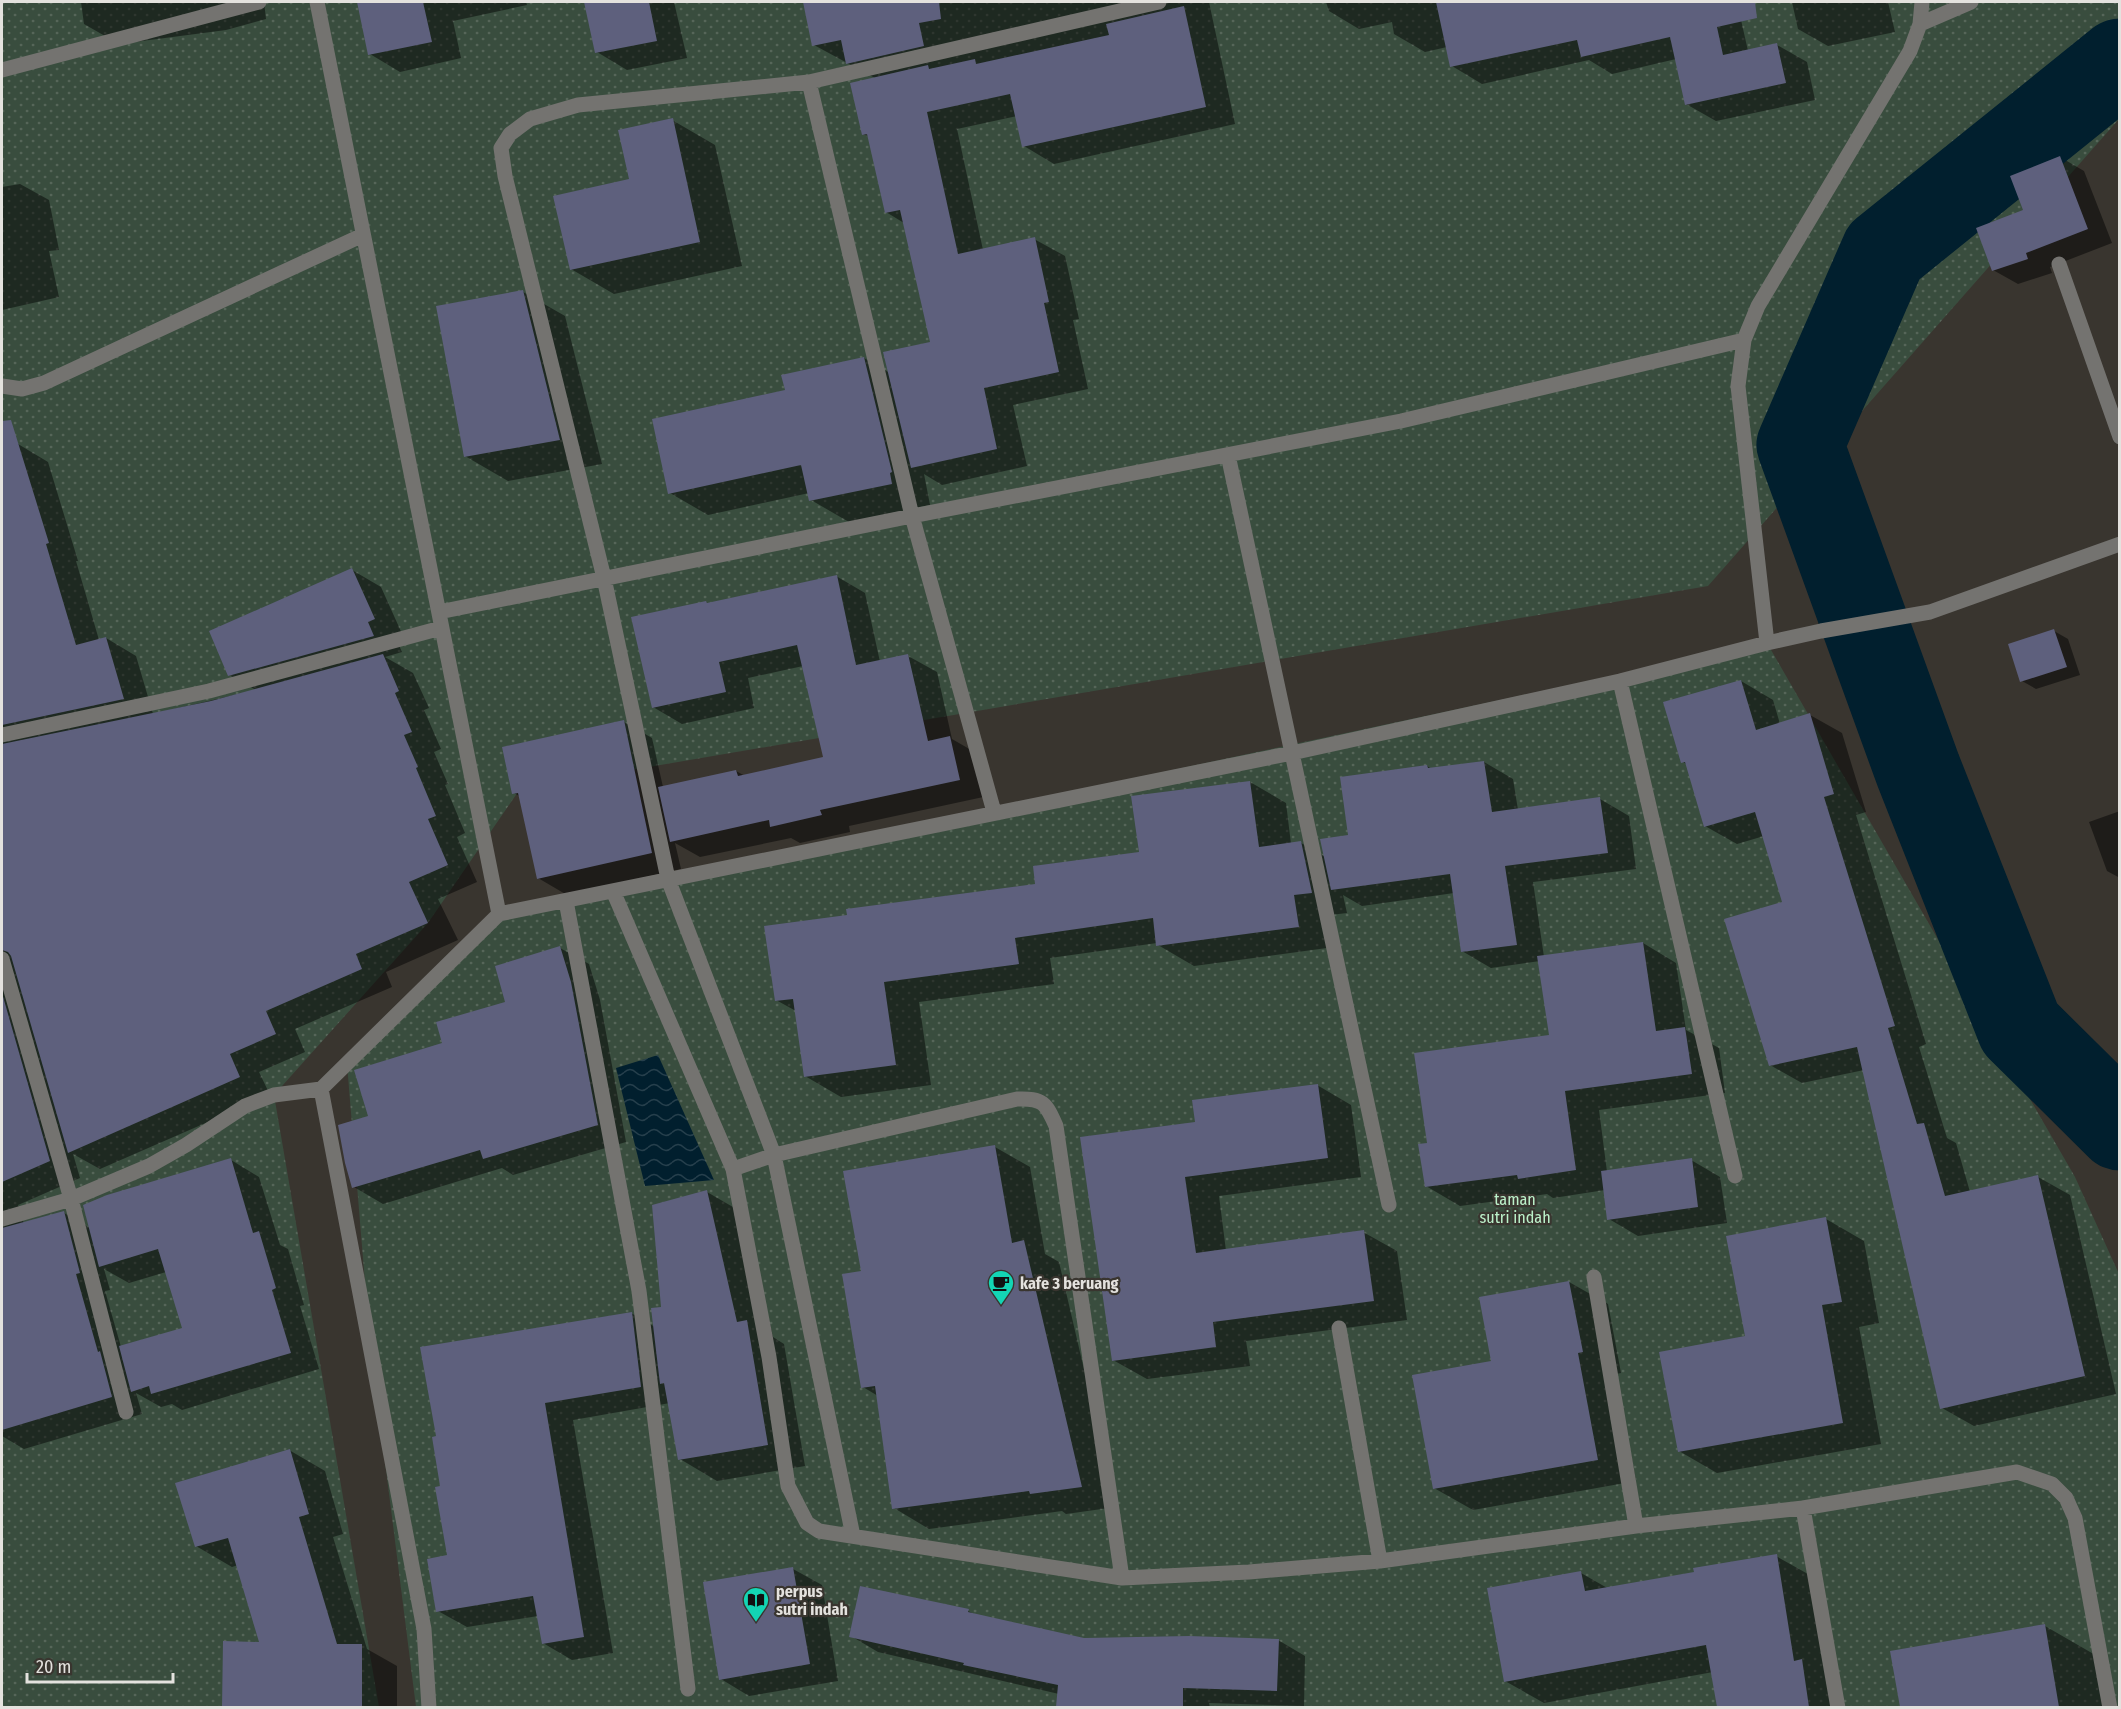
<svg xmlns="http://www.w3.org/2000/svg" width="2121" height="1709" viewBox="0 0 2121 1709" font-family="'Fira Sans Condensed',sans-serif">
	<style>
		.park { fill: url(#park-dots) }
		.water { fill: url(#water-waves) }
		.shadow { fill: #0007; fill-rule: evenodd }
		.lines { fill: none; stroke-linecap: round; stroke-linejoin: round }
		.river { stroke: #011f2e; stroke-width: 87 }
		.building { fill: #5e607d }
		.minor { stroke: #747370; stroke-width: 15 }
		.labels { text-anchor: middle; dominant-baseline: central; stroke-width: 4.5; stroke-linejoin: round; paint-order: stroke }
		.park-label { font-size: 16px; fill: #bcf1ca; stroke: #39352f }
		.poi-label { font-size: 16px; font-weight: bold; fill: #e4e2de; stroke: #39352f; text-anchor: start }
	</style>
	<defs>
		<pattern id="park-dots" width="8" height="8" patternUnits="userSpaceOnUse" patternTransform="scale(1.5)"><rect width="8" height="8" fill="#394d3e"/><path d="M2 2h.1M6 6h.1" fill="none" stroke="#566659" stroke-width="1.8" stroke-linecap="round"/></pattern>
		<pattern id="water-waves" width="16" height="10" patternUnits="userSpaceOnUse" patternTransform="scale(1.5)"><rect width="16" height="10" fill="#011f2e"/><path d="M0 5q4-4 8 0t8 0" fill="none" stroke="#263f4c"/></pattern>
	</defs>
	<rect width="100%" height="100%" fill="#39352f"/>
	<path class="park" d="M 2,2 L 2119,2 L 2119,119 L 1708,586 L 520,789 L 428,923 L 274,1095 L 379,1707 L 2,1708 Z
		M 1767,643 L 2075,1177 L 2119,1274 L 2119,1707 L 416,1707 L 370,1343 L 347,1064 L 499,914 Z"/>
	<path class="water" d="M 658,1055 L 714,1180 L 645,1186 L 616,1068 Z"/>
	<path class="shadow" d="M 81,2 L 264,2 L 266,19 L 226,30 L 119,44 L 84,24 Z
		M 358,2 L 526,2 L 527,5 L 453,21 L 461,58 L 400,72 L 370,54 Z
		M 586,2 L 674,2 L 687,58 L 627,70 L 597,52 Z
		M 804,2 L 1209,2 L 1235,124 L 1054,164 L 1024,146 L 1017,116 L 957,129 L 983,250 L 1034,239 L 1065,256 L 1079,319 L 1073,320 L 1088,389 L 1013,405 L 1027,466 L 942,485 L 924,474 L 930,505 L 849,522 L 811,500 L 809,493 L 708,515 L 670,493 L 786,391 L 864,358 L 890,373 L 932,343 L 904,223 L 886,212 L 869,137 L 863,134 L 875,78 L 814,45 Z
		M 1326,2 L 1521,2 L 1522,6 L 1544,2 L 1737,2 L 1748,51 L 1777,45 L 1807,62 L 1815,100 L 1716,121 L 1686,104 L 1676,59 L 1612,74 L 1589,60 L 1482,84 L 1452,66 L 1447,47 L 1425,52 L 1394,34 L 1392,22 L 1359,29 L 1329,11 Z
		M 1792,2 L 1888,2 L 1895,32 L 1828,46 L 1798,29 Z
		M 672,120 L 715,145 L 742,266 L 614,294 L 571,269 Z
		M 2060,157 L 2084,171 L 2112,243 L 2050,267 L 2052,273 L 2018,284 L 1993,270 L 2025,211 Z
		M 20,184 L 49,200 L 59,250 L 49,251 L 59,297 L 2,310 L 2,187 Z
		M 523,292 L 565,316 L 602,464 L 508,481 L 465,456 Z
		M 18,444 L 48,462 L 78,561 L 76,561 L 99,640 L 106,638 L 136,656 L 153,714 L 256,690 L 229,675 L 352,570 L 381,587 L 403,636 L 396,639 L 402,652 L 385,657 L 413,673 L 429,708 L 424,710 L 441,749 L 434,752 L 448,784 L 445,785 L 465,833 L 457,837 L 477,882 L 438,899 L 458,940 L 386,972 L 392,987 L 295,1029 L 305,1052 L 259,1072 L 270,1095 L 100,1169 L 73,1154 L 80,1178 L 18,1205 L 24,1224 L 64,1213 L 90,1228 L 231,1160 L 259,1177 L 280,1245 L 288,1249 L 304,1305 L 300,1306 L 319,1369 L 182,1410 L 172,1404 L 161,1407 L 136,1393 L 142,1414 L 24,1449 L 2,1436 L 2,449 ZM 104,1269 L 129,1283 L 166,1272 L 183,1329 L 121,1347 L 105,1291 L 110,1290 Z
		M 836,576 L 865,593 L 880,662 L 908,656 L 937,672 L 952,739 L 978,754 L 988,796 L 849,826 L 850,832 L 800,843 L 791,838 L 700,857 L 675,843 L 681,869 L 567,895 L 538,878 L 521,797 L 514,793 L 624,722 L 652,738 L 663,787 L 736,771 L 745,776 L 825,759 L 803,666 L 748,678 L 754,708 L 682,724 L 653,707 L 706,602 L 709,604 Z
		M 2054,631 L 2068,639 L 2080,675 L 2036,689 L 2022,681 Z
		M 1741,681 L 1773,700 L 1780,724 L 1810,715 L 1842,733 L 1866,812 L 1856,815 L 1926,1044 L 1919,1047 L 1947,1138 L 1956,1143 L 1970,1192 L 2038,1177 L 2070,1195 L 2116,1394 L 1974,1426 L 1942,1408 L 1864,1070 L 1802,1083 L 1770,1065 L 1784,903 L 1764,836 L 1737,844 L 1705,826 L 1688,765 L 1683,762 Z
		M 1484,762 L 1513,779 L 1518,810 L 1600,799 L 1629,816 L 1636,869 L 1533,882 L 1544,957 L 1643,943 L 1676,963 L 1686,1030 L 1719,1048 L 1725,1093 L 1599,1110 L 1607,1172 L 1691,1160 L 1720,1177 L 1727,1223 L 1638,1236 L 1609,1219 L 1605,1190 L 1553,1198 L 1547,1194 L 1460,1206 L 1426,1186 L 1429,1144 L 1551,1036 L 1540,961 L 1491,968 L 1462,951 L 1454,893 L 1362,906 L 1343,895 L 1347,913 L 1330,915 L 1334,947 L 1194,966 L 1158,945 L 1157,943 L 1050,958 L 1054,984 L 919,1002 L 931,1085 L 841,1097 L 805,1076 L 796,1011 L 776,1000 L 849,916 L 1037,885 L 1141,853 L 1250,782 L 1286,803 L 1291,844 L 1301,843 L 1326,857 L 1427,766 L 1432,769 Z
		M 2120,811 L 2120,878 L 2107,871 L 2089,822 Z
		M 560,948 L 589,964 L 600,1000 L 626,1142 L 513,1175 L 502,1168 L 383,1204 L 354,1187 L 370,1117 L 444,1044 L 507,1003 Z
		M 1317,1085 L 1351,1105 L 1361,1177 L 1219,1196 L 1226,1251 L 1363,1232 L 1397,1251 L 1407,1320 L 1246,1341 L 1250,1366 L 1147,1379 L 1113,1360 L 1197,1123 Z
		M 995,1147 L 1030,1167 L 1045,1254 L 1059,1262 L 1116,1507 L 1066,1514 L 1062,1511 L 929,1529 L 894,1508 L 878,1396 L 863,1387 L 862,1273 Z
		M 707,1192 L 745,1214 L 773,1337 L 784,1344 L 805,1466 L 717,1481 L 680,1459 L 670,1403 L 573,1420 L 613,1653 L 572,1660 L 543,1643 L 538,1616 L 467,1627 L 438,1611 L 449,1557 L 441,1487 L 631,1313 L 655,1327 Z
		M 1826,1219 L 1864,1241 L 1879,1323 L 1859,1327 L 1881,1444 L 1717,1473 L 1679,1451 L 1747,1338 Z
		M 1569,1282 L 1608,1304 L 1621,1373 L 1616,1374 L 1636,1481 L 1473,1510 L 1434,1488 L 1493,1362 Z
		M 289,1450 L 325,1471 L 343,1534 L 333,1537 L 367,1649 L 397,1666 L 397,1708 L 224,1708 L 225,1642 L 261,1643 L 238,1565 L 232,1567 L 196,1546 Z
		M 1776,1556 L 1815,1578 L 1843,1708 L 1719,1708 L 1713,1672 L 1544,1703 L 1505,1681 L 1581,1573 L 1609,1589 L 1696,1573 Z
		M 793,1569 L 822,1585 L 838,1681 L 749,1696 L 721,1679 Z
		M 968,1611 L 976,1615 L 1084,1639 L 1278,1640 L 1305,1656 L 1304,1706 L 1209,1703 L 1210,1708 L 1058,1708 L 1059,1694 L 878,1652 L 851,1636 Z
		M 2045,1626 L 2097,1656 L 2106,1708 L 1901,1708 L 1892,1652 Z"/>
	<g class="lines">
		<path class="river" d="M 2120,62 L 1884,252 L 1800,445 L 1918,770 L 2020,1028 L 2120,1127"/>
	</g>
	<path class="building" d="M 357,2 L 423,2 L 432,42 L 368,55 Z
		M 584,2 L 649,2 L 657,41 L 595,53 Z
		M 803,2 L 939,2 L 941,19 L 919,23 L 924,46 L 846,64 L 841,40 L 812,46 Z
		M 1436,2 L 1755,2 L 1757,18 L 1717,27 L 1723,55 L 1777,43 L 1786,83 L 1685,105 L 1670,37 L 1581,57 L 1577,40 L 1450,67 Z
		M 1184,6 L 1206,107 L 1022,147 L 1010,94 L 927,112 L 958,254 L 1035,237 L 1049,302 L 1044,303 L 1059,372 L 984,388 L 997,449 L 911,468 L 883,352 L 930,342 L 900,210 L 885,213 L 867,134 L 862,135 L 850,83 L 928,65 L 929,69 L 975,59 L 976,64 L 1109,35 L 1106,24 Z
		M 673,118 L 700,242 L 570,270 L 553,196 L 629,179 L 618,130 Z
		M 2060,156 L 2088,229 L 2026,253 L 2028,259 L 1992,271 L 1976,228 L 2023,210 L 2010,176 Z
		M 523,290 L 560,440 L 464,457 L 436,306 Z
		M 864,357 L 892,472 L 890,473 L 892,484 L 809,501 L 801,465 L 668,494 L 652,419 L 785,390 L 781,375 Z
		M 11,420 L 49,543 L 46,544 L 76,645 L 106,637 L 124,699 L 2,725 L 2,421 Z
		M 352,568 L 375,619 L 368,622 L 374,636 L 228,676 L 209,631 Z
		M 837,575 L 856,665 L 908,654 L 928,741 L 950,736 L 960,780 L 820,810 L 822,815 L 770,827 L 769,820 L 670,842 L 658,787 L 736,770 L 738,776 L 823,757 L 797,645 L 719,662 L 726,692 L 652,708 L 631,617 L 706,601 L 707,603 Z
		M 2054,629 L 2067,667 L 2020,682 L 2008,644 Z
		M 383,654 L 399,691 L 395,693 L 412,732 L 404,735 L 418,767 L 416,768 L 436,816 L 428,819 L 448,865 L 409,882 L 428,923 L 356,954 L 362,969 L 266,1011 L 276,1034 L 230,1054 L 240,1077 L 68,1153 L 11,956 L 8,952 L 2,950 L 2,744 L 211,701 Z
		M 1741,680 L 1756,730 L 1810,713 L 1834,794 L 1824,797 L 1895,1026 L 1888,1028 L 1917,1124 L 1924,1123 L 1945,1196 L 2038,1175 L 2085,1376 L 1940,1409 L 1857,1047 L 1769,1066 L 1724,919 L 1782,902 L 1755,812 L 1704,827 L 1685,762 L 1681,763 L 1663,702 Z
		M 624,720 L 652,853 L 537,879 L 518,793 L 512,794 L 502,747 Z
		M 1484,761 L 1492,812 L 1600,797 L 1608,853 L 1505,866 L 1517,945 L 1461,952 L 1450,874 L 1331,890 L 1320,839 L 1348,835 L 1340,777 L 1427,765 L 1428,768 Z
		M 1250,781 L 1259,847 L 1301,841 L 1312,893 L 1294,895 L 1299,927 L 1156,946 L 1153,918 L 1015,938 L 1019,964 L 884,982 L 896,1065 L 804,1077 L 793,999 L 775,1001 L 764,926 L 847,915 L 846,909 L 1035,884 L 1033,866 L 1139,852 L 1131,796 Z
		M 1643,942 L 1656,1031 L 1685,1027 L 1692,1074 L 1565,1091 L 1576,1170 L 1518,1179 L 1517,1175 L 1425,1187 L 1418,1144 L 1427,1143 L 1414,1053 L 1549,1035 L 1537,956 Z
		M 560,946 L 571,982 L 598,1125 L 483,1159 L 480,1150 L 352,1188 L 345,1163 L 338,1125 L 368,1116 L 354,1070 L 442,1043 L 436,1022 L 505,1002 L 495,966 Z
		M 2,993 L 50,1161 L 2,1182 Z
		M 1318,1084 L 1328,1158 L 1185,1177 L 1196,1253 L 1364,1230 L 1374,1301 L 1213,1322 L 1216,1347 L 1112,1361 L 1080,1137 L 1195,1122 L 1192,1100 Z
		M 995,1145 L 1012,1243 L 1024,1240 L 1082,1487 L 1030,1494 L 1029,1491 L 892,1509 L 875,1386 L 861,1388 L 842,1274 L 861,1271 L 843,1171 Z
		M 231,1158 L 253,1233 L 259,1231 L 276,1288 L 272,1290 L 291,1353 L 151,1394 L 149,1386 L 131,1392 L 119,1346 L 182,1328 L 158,1249 L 99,1267 L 83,1205 L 107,1195 Z
		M 1692,1158 L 1698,1207 L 1607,1220 L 1601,1171 Z
		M 707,1190 L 737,1322 L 747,1320 L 768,1445 L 678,1460 L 664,1383 L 660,1384 L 651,1308 L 661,1307 L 652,1205 Z
		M 64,1211 L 80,1273 L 76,1274 L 98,1352 L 100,1351 L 112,1397 L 2,1430 L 2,1228 Z
		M 1826,1217 L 1842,1302 L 1822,1305 L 1843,1423 L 1678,1452 L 1659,1352 L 1745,1336 L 1726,1236 Z
		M 1569,1281 L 1583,1352 L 1578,1353 L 1598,1460 L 1433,1489 L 1412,1375 L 1491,1361 L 1479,1297 Z
		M 632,1312 L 641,1387 L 545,1403 L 584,1637 L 542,1644 L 533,1596 L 436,1612 L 427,1559 L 447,1555 L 435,1487 L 440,1486 L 432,1437 L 436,1436 L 420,1347 Z
		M 290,1449 L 309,1514 L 299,1517 L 337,1644 L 362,1644 L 362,1707 L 222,1707 L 223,1641 L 259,1642 L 228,1538 L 195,1547 L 175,1483 Z
		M 1777,1554 L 1794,1661 L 1802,1659 L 1809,1707 L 1717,1707 L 1706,1645 L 1504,1682 L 1487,1588 L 1581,1571 L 1585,1591 L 1694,1572 L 1693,1568 Z
		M 793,1567 L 810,1664 L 719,1680 L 703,1582 Z
		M 860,1586 L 969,1609 L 968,1612 L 1084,1638 L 1189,1636 L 1279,1639 L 1277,1691 L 1183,1688 L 1183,1707 L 1056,1707 L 1058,1685 L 963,1665 L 964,1663 L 849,1637 Z
		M 2045,1624 L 2059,1707 L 1900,1707 L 1890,1651 Z"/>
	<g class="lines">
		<path class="minor" d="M 317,2 L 499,914 L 321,1089 L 424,1629 L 429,1708
			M 1920,24 L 1971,2
			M 2,70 L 259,2
			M 809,82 L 578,105 L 530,119 L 510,134 L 501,148 L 505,176 L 604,578 L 668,879 L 774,1155 L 853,1536
			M 2059,264 L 2120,437
			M 2,386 L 22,389 L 44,383 L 363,235
			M 1228,455 L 1389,1205
			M 439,612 L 912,516 L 1401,421 L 1744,340
			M 1767,643 L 1738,386 L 1744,340 L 1758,306 L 1910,51 L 1920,24 L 1922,2
			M 1620,681 L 1735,1176
			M 2,735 L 209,691 L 441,628
			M 994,812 L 912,516 L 809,82 L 1159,2
			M 613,891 L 733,1169 L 769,1357 L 788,1486 L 807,1523 L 819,1531 L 1122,1578 L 1249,1572 L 1380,1561 L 1636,1526 L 1803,1508 L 2017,1472 L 2052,1484 L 2066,1498 L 2075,1518 L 2110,1708
			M 566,901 L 639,1291 L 688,1689
			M 499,914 L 1292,753 L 1620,681 L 1767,643 L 1821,631 L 1930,612 L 2120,544
			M 2,959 L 71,1199 L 126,1412
			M 733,1169 L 774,1155 L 1017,1099 C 1043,1098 1046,1103 1056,1126 L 1122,1578
			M 2,1219 L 71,1199 L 149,1166 L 186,1145 L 245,1106 L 274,1095 L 321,1089
			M 1594,1277 L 1636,1526
			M 1339,1328 L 1380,1561
			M 1803,1508 L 1838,1708"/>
	</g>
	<defs>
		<g id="cafe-pin" transform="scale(1.35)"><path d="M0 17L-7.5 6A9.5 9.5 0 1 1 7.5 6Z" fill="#13d5b4" stroke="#39352f"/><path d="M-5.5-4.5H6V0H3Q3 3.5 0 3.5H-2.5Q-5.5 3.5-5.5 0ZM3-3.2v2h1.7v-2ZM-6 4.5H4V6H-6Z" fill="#111"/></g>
		<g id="library-pin" transform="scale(1.35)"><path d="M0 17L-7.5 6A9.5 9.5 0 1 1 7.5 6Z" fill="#13d5b4" stroke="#39352f"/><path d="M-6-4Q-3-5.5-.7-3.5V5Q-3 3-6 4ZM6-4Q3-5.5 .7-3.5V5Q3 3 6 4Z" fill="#111"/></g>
	</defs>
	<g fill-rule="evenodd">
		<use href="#cafe-pin" x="1001" y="1283"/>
		<use href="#library-pin" x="756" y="1600"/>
	</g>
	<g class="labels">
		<g class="park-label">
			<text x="1515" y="1199">taman<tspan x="1515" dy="18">sutri indah</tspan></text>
		</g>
		<g class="poi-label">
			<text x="1020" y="1283">kafe 3 beruang</text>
			<text x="776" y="1591">perpus<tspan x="776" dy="18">sutri indah</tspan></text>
		</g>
	</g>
	<rect width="2121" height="1709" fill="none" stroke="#e4e2de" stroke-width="6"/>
	<path d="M27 1673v9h146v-9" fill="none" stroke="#e4e2de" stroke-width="3"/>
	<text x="36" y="1673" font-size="18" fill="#e4e2de" stroke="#39352f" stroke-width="4.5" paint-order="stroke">20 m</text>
</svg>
